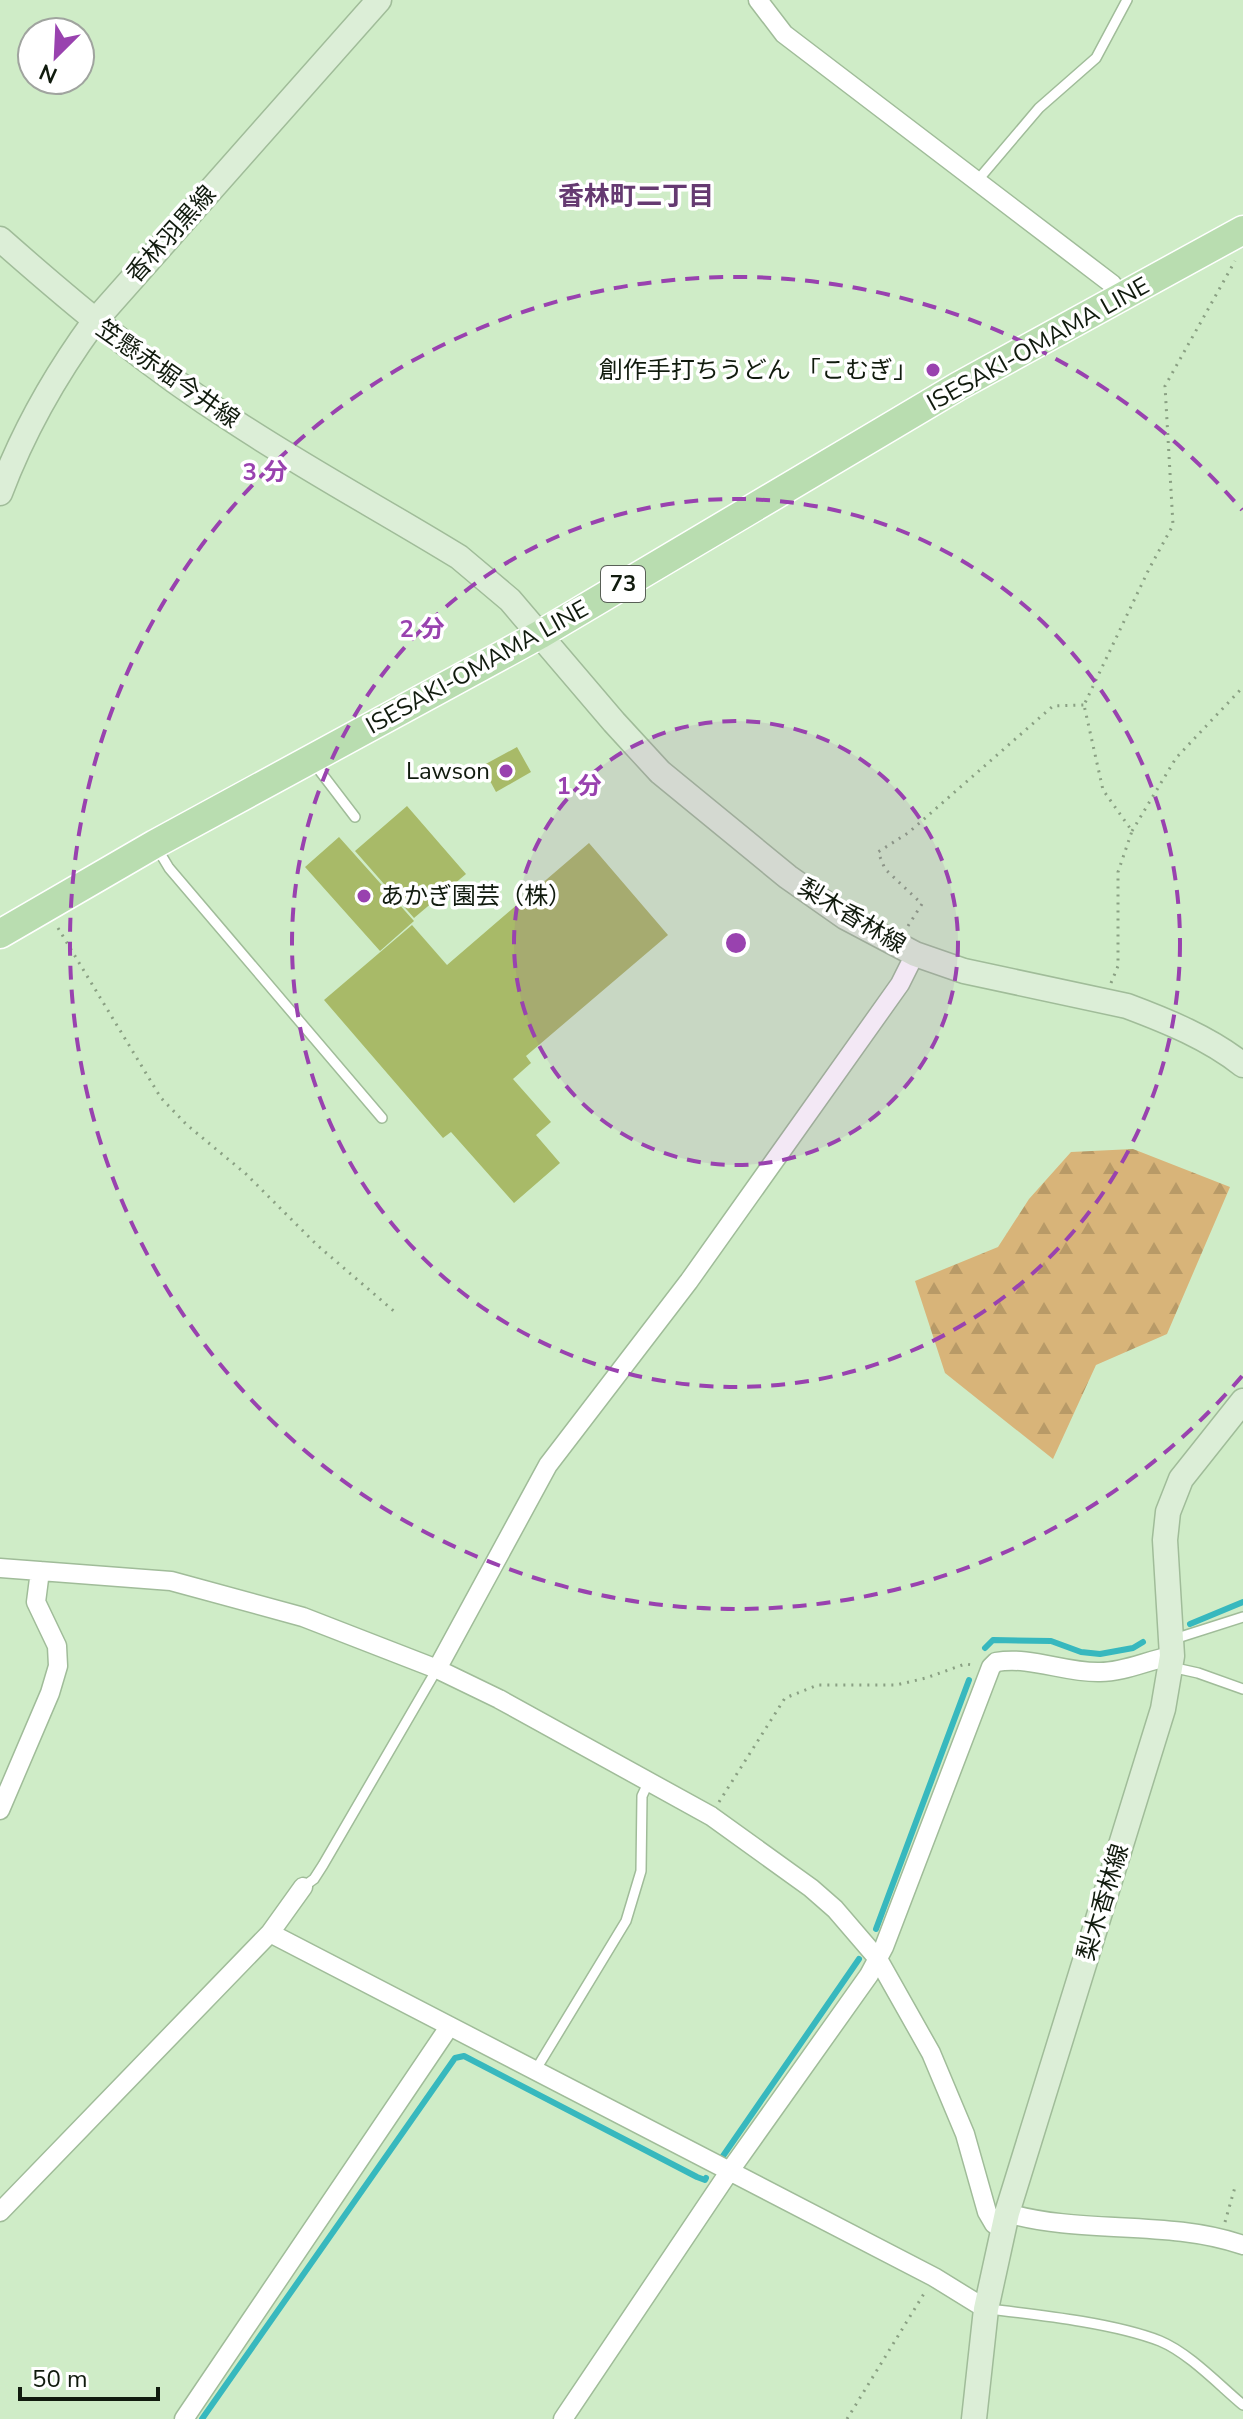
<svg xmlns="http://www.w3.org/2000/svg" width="1243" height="2419" viewBox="0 0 1243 2419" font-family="'Nunito Sans','Noto Sans JP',sans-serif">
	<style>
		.forest { fill: url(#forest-firs) }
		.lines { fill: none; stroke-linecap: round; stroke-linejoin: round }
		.stream { stroke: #37b8be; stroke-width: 6 }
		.building { fill: #a8ba68 }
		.lane-casing { stroke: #a0bc99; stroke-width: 12 }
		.street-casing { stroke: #a0bc99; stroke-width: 21 }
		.secondary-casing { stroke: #a0bc99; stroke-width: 27 }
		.primary-casing { stroke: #fff; stroke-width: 31 }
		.path { stroke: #8aa083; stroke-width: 3; stroke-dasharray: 2 6; stroke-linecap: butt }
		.lane { stroke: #fff; stroke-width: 9 }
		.street { stroke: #fff; stroke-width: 18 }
		.secondary { stroke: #dceed7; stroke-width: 24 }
		.primary { stroke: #b9ddb0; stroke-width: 28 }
		.ring { fill: none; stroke: #9942af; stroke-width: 4; stroke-dasharray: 14 10 }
		.poi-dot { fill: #9942af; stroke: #fff; stroke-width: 3 }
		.labels { text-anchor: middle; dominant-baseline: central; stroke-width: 7; stroke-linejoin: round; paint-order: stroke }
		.shield { fill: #fff; stroke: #585f56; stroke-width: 2 }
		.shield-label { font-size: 22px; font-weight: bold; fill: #111b0e }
		.street-label { font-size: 24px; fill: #111b0e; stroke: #fff }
		.poi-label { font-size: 24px; fill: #111b0e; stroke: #fff; text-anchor: end }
		.neighbourhood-label { font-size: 26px; font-weight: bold; fill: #653a71; stroke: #fff }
		.centre { fill: #9942af; stroke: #fff; stroke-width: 4 }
		.ring-label { font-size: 24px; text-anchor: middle; font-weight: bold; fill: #9942af; stroke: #fff; stroke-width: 7; stroke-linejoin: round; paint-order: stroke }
	</style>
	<defs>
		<pattern id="forest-firs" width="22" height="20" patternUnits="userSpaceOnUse" patternTransform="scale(2)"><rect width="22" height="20" fill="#d8b479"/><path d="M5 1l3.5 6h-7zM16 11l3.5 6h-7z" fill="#b89a67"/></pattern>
	</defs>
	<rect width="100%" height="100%" fill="#cfecc7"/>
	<path class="forest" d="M 1133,1149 L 1230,1187 L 1167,1334 L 1096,1365 L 1053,1459 L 945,1373 L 915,1281 L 998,1247 L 1029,1199 L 1071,1152 Z"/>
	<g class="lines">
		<path class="stream" d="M 1190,1624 L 1243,1602
			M 985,1648 L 993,1640 L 1051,1641 L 1081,1652 L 1100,1654 L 1133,1648 L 1143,1642
			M 876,1929 L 969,1680
			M 723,2156 L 859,1959
			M 202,2419 L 455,2058 L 464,2056 L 697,2177 L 705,2180 L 706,2178"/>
	</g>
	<path class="building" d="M 517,747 L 531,772 L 496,792 L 482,766 Z
		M 407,806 L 466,874 L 414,918 L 355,851 Z
		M 339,837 L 414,921 L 380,951 L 305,867 Z
		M 589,843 L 668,935 L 526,1056 L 531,1063 L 513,1079 L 551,1122 L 536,1135 L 560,1163 L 514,1203 L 451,1132 L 443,1138 L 324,1000 L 412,925 L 447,965 Z"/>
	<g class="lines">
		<g class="lane-casing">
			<path id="lane" d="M 977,181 L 1039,108 L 1096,58 L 1127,0
				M 313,762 L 355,817
				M 157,848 L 169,868 L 382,1118
				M 1171,1640 L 1243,1617
				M 1171,1667 L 1198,1673 L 1243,1689
				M 303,1887 L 314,1879 L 323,1865 L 437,1669
				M 535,2071 L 626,1921 L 641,1871 L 642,1796 L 649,1781
				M 989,2309 C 1039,2315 1114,2323 1160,2341 C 1189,2353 1219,2385 1243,2405"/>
		</g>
		<g class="street-casing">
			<path id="street" d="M 758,0 L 784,34 L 1112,284 L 1123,298
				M 0,1568 L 171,1581 L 303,1617 L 437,1669 L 499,1699 L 711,1816 L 811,1888 L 835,1909 L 878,1959 L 931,2053 L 965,2134 L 987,2212 L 994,2224 L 1004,2231
				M 437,1669 L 548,1465 L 689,1281 L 900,984 L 915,954
				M 0,1810 L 50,1693 L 58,1666 L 57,1646 L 36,1602 L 40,1571
				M 270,1933 L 934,2277 L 986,2309
				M 0,2212 L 270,1933 L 303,1887
				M 1007,2213 C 1083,2235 1167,2219 1243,2245
				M 184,2419 L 449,2027
				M 563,2419 L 729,2172 L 869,1975 L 884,1947 L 991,1667 L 996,1662 C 1032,1656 1064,1673 1100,1672 C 1125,1672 1148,1660 1172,1656"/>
		</g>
		<g class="secondary-casing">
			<path id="secondary" d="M 0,239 C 76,306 149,367 235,422 C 308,470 384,511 459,557 L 510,600 L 614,722 L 660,772 L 788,877 L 845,917 L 915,954 L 964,971 L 1127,1006 C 1167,1021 1209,1038 1243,1065
				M 0,493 C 23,432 56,374 94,322 L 379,0
				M 974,2419 L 986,2309 L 1007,2213 L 1163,1709 L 1172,1656 L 1165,1540 L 1168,1512 L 1181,1479 L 1243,1401"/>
		</g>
		<g class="primary-casing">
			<path id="primary" d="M 0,934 L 155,844 L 541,634 L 957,387 L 1243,230"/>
		</g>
		<path class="path" d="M 1132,831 L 1176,758 L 1243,687
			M 908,926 L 922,904 L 885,869 L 878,852 L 908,833 L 1053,706 L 1084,705
			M 58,928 L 161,1098 L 187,1125 L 246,1174 L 317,1245 L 395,1312
			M 1111,983 L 1118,966 L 1118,872 L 1132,831 L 1103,790 L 1084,705 L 1149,569 L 1173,525 L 1165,386 L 1235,261
			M 719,1802 L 785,1698 L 818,1685 L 896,1685 L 926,1678 L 965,1664 L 973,1665
			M 1225,2222 L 1235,2187
			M 847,2419 L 925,2292"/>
		<use href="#lane" class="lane"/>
		<use href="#street" class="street"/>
		<use href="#secondary" class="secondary"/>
		<use href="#primary" class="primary"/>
	</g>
	<circle cx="736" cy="943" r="222" fill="#9942af" fill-opacity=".12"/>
	<g class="ring">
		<circle cx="736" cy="943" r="222"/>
		<circle cx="736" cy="943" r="444"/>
		<path d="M1242 1376A666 666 0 1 1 1242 510"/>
	</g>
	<g class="poi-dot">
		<circle cx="933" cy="370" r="8"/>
		<circle cx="506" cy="771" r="8"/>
		<circle cx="364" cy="896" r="8"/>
	</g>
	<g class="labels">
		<rect class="shield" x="601" y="566" width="44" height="36" rx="6"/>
		<g class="shield-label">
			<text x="623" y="584">73</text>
		</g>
		<g class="street-label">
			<text transform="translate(171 234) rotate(-48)">香林羽黒線</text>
			<text transform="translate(1038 344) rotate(-29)">ISESAKI-OMAMA LINE</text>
			<text transform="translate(168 374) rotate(35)">笠懸赤堀今井線</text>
			<text transform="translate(477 667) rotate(-29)">ISESAKI-OMAMA LINE</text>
			<text transform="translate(852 916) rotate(31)">梨木香林線</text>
			<text transform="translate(1103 1902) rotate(-73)">梨木香林線</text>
		</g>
		<g class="poi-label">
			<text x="917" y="370">創作手打ちうどん 「こむぎ」</text>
			<text x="490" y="771">Lawson</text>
			<text x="380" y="896" text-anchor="start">あかぎ園芸（株）</text>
		</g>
		<g class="neighbourhood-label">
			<text x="636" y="196">香林町二丁目</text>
		</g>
	</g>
	<circle cx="736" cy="943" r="12" class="centre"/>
	<g class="ring-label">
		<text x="265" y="480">3 分</text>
		<text x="422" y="637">2 分</text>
		<text x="579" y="794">1 分</text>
	</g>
	<g transform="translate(56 56) rotate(204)"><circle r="38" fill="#ffffff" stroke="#a0a49f" stroke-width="2"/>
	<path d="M0-6L14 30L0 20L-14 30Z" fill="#9942af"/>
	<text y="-12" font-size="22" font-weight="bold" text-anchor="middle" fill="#111b0e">N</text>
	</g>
	<path d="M20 2387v12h138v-12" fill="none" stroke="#111b0e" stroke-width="4"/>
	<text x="32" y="2387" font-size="24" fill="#111b0e" stroke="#ffffff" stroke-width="6" paint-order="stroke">50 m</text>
</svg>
